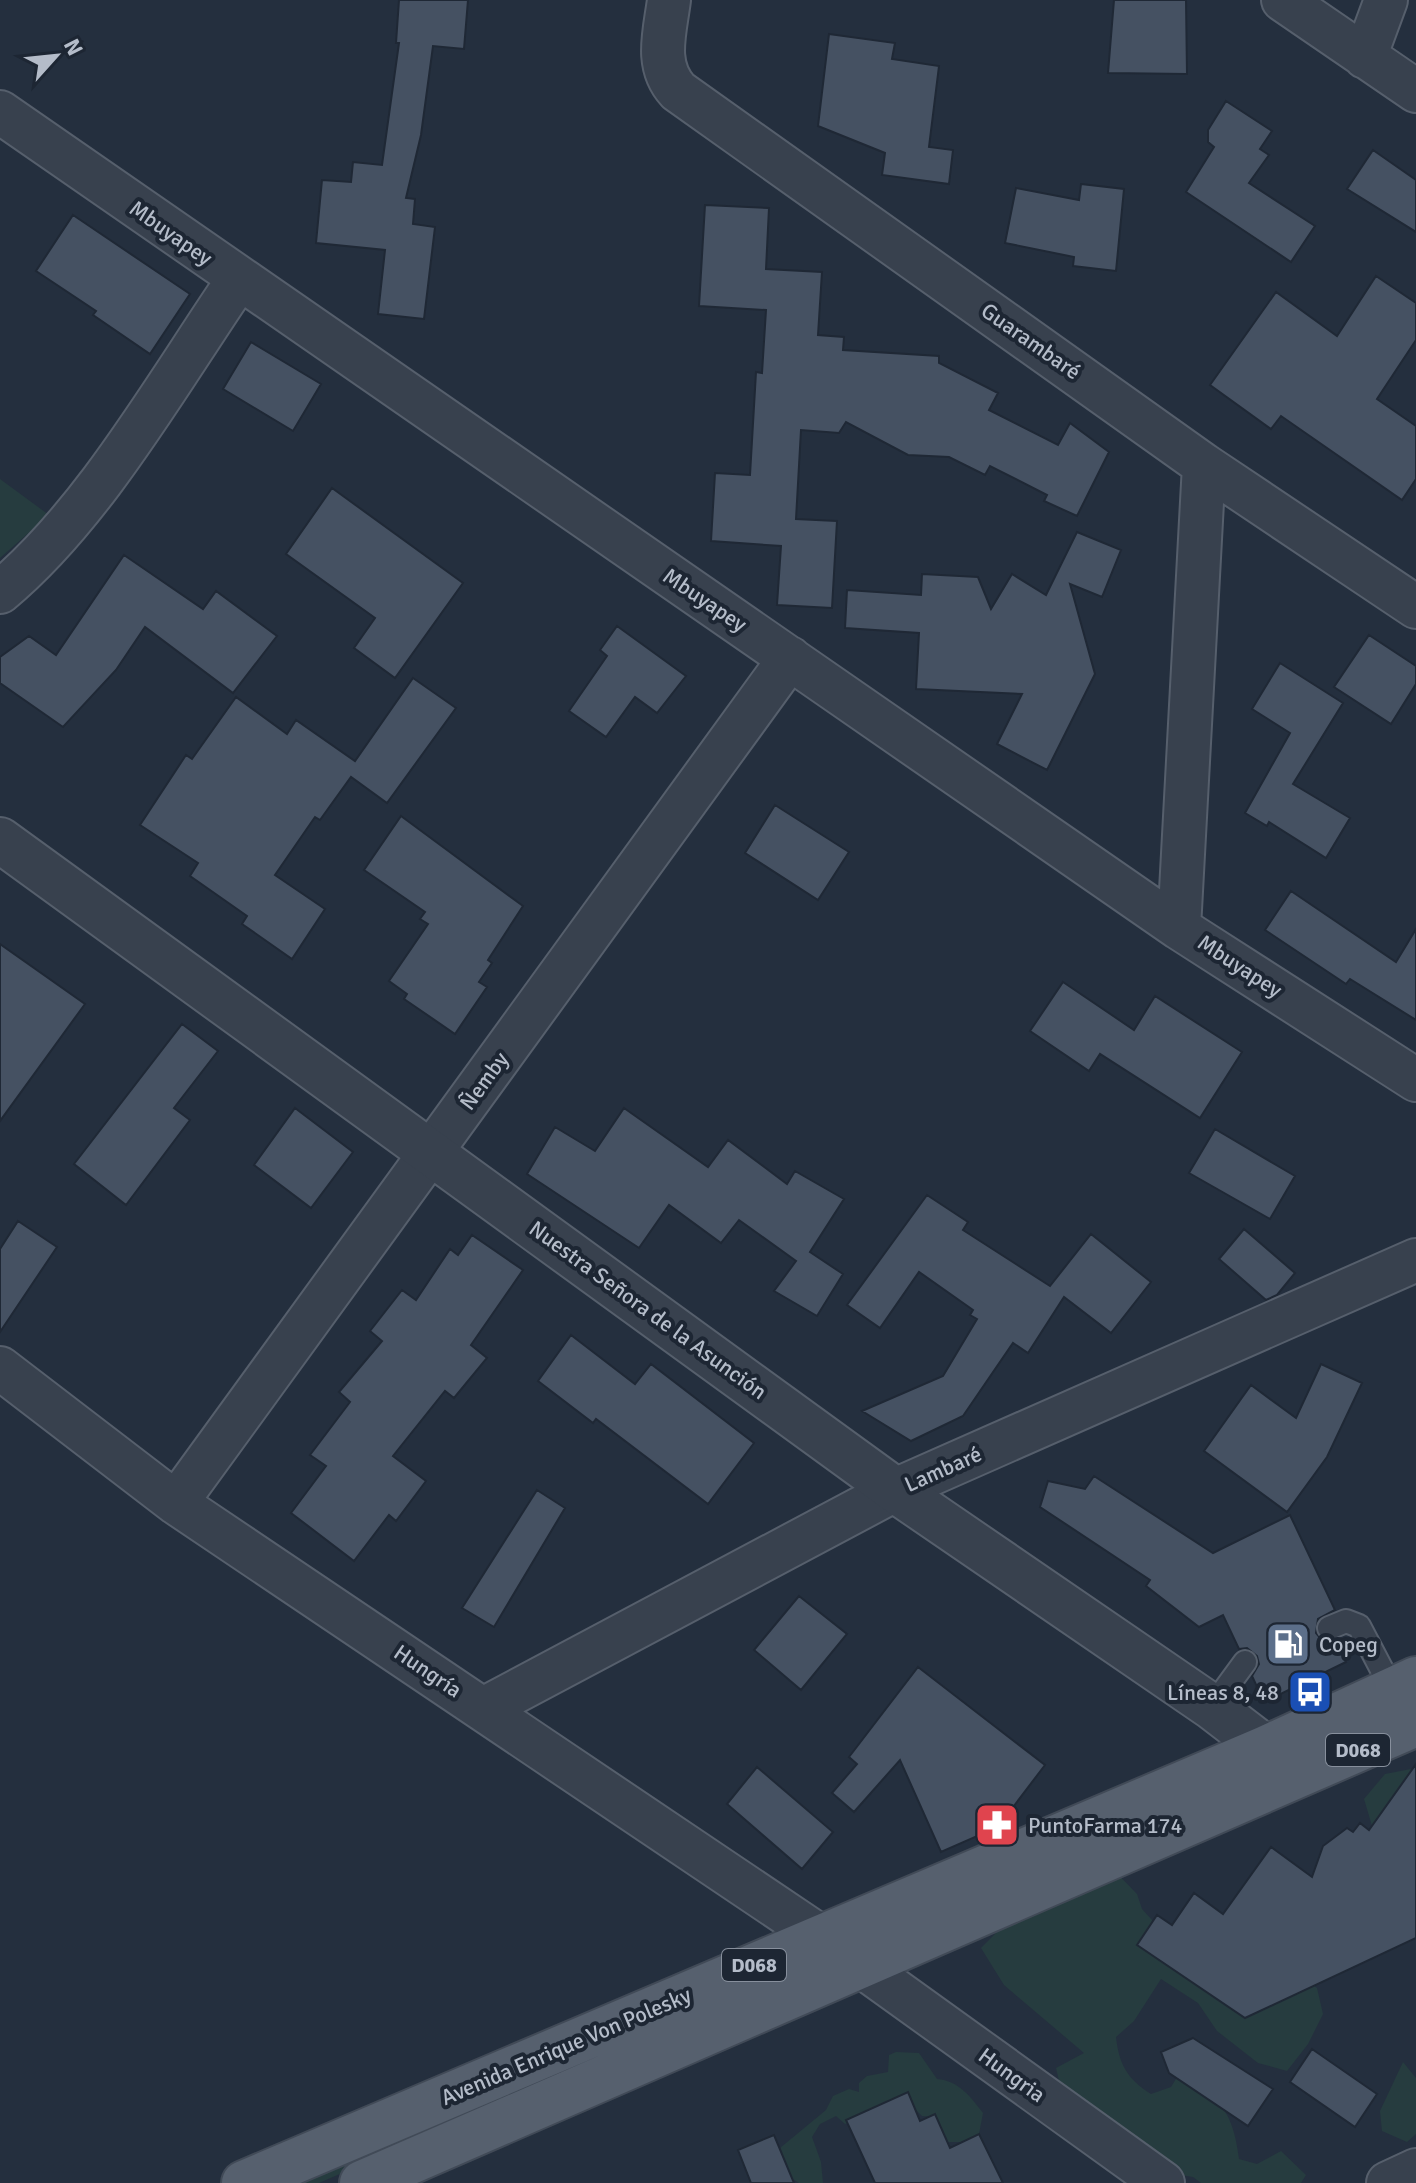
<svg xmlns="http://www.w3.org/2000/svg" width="1416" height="2183" viewBox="0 0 1416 2183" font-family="Signika,sans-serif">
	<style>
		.green { fill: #263c3f }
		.building { fill: #455162; stroke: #1f2835; stroke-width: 2 }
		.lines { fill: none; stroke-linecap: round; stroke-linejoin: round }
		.service-casing { stroke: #565f6c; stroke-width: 26 }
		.minor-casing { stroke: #565f6c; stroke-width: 46 }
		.tertiary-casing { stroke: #565f6c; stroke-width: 48 }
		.primary-casing { stroke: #414a57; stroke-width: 48 }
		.service { stroke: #38414e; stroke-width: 22 }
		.minor { stroke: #38414e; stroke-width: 42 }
		.tertiary { stroke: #38414e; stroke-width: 44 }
		.primary { stroke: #56606e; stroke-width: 44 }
		.labels { text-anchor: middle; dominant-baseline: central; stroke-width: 8; stroke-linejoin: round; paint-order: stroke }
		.shield { fill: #1d2633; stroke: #878f9c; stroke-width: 2 }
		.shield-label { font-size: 20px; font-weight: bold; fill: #b4bcc9 }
		.street-label { font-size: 22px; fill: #b4bcc9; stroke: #1d2633 }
		.poi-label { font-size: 22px; fill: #b4bcc9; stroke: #1d2633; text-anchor: start }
	</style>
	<rect width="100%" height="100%" fill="#242f3e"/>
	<path class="green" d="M 0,479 L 49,515 L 0,558 Z
		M 1416,1768 L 1375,1836 L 1364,1799 L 1385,1774 Z
		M 1104,1860 L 1137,1894 L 1142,1909 L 1162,1931 L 1279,1962 L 1317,1988 L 1323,2014 L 1308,2044 L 1287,2071 L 1258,2063 L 1217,2031 L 1198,2003 L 1161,1979 L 1134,2021 L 1116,2037 C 1119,2064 1127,2079 1151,2094 L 1171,2087 L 1179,2074 C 1220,2097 1233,2111 1239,2159 L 1257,2164 L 1281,2151 L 1306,2175 L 1301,2183 L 1201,2183 L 1193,2177 L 1163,2172 L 1066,2110 L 1056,2068 L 1084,2053 L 1004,1985 L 981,1948 L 1004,1925 Z
		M 782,1974 L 786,1980 L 319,2183 L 300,2183 Z
		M 896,2052 L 919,2053 L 937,2079 C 959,2081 970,2096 983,2113 L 979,2134 L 961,2142 L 948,2142 L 937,2117 L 922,2116 L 912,2106 L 845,2124 L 836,2116 L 820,2124 L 812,2137 L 821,2162 L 823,2183 L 799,2183 L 788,2176 L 780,2148 L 826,2110 L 833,2096 L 849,2089 L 859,2092 L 859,2083 L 867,2076 L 888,2072 L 889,2055 Z
		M 1403,2062 L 1416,2078 L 1416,2134 L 1407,2142 L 1382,2131 L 1380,2111 Z"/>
	<path class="building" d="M 399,0 L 468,0 L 464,49 L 433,46 L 421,135 L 406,198 L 415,199 L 413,224 L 435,227 L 424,319 L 378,314 L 385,250 L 316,243 L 322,180 L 351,182 L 353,162 L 382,165 L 399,43 L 396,43 Z
		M 1114,0 L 1186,0 L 1187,74 L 1108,73 Z
		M 829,34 L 895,43 L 892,59 L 939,66 L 929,147 L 953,150 L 949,184 L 882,175 L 885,153 L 818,126 Z
		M 1226,101 L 1272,131 L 1260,149 L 1269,155 L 1249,183 L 1315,226 L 1291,262 L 1186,192 L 1214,147 L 1208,142 L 1208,130 Z
		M 1373,150 L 1416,180 L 1416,232 L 1347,189 Z
		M 1081,184 L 1124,189 L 1116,271 L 1073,266 L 1074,257 L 1005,243 L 1016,188 L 1079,200 Z
		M 705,205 L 769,208 L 766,269 L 822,272 L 818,335 L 844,337 L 843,350 L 939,356 L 939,363 L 998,393 L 989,410 L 1058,445 L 1070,423 L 1109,452 L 1077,516 L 1044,501 L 1047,495 L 990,466 L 985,475 L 949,457 L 908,455 L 846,422 L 839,433 L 801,430 L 796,519 L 837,521 L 832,608 L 777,605 L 781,546 L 711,541 L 715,473 L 750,475 L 756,372 L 762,373 L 766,310 L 699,306 Z
		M 73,215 L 190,294 L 150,354 L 93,315 L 96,311 L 36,271 Z
		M 1376,276 L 1416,303 L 1416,340 L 1377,399 L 1416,426 L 1416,479 L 1402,500 L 1281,416 L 1271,429 L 1210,385 L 1276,292 L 1337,336 Z
		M 251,342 L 321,384 L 293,431 L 223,389 Z
		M 332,488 L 463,583 L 395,678 L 354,648 L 375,618 L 286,554 Z
		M 1077,532 L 1121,550 L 1102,597 L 1070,584 L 1095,674 L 1047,770 L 997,744 L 1022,694 L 916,689 L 919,633 L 845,628 L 847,590 L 921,595 L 922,574 L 978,577 L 991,609 L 1012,574 L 1046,595 Z
		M 124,555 L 203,609 L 216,591 L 277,636 L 233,693 L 145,627 L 116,670 L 63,727 L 0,683 L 0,657 L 29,636 L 56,655 Z
		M 617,626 L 686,676 L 657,713 L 635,697 L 606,737 L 569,711 L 607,656 L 600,650 Z
		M 1369,635 L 1416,666 L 1416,684 L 1391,724 L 1334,687 Z
		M 1280,663 L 1343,703 L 1293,784 L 1350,818 L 1326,858 L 1269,822 L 1267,826 L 1245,813 L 1290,733 L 1252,709 Z
		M 413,678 L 456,708 L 387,803 L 351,777 L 320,820 L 315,817 L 275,875 L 325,909 L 292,959 L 242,924 L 247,916 L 190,876 L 198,863 L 140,825 L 186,755 L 192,759 L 236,697 L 287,734 L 296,720 L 355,761 Z
		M 775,805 L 849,852 L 818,900 L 745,853 Z
		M 401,816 L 523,906 L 488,960 L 492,963 L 479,982 L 487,987 L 455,1034 L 404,999 L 407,994 L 389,981 L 428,924 L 420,919 L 425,912 L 364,870 Z
		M 1291,891 L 1396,962 L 1416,929 L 1416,1020 L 1350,979 L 1346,984 L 1265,930 Z
		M 0,944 L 85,1004 L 0,1121 Z
		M 1063,982 L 1134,1030 L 1155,996 L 1242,1052 L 1200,1118 L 1100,1054 L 1089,1071 L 1030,1031 Z
		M 182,1024 L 218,1051 L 174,1108 L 190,1120 L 126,1205 L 74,1164 Z
		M 295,1108 L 353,1152 L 311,1208 L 254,1165 Z
		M 624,1108 L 708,1167 L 728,1140 L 787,1184 L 795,1171 L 844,1199 L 810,1252 L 843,1274 L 817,1316 L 774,1291 L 796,1261 L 739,1220 L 721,1243 L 669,1205 L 639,1248 L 527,1174 L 555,1127 L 595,1151 Z
		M 1215,1129 L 1295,1176 L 1270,1219 L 1189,1173 Z
		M 927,1195 L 968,1222 L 963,1230 L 1050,1286 L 1091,1234 L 1151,1282 L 1111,1333 L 1064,1297 L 1028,1353 L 1013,1343 L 963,1416 L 911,1441 L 862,1411 L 943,1376 L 977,1319 L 970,1315 L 973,1310 L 919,1272 L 880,1328 L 847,1305 Z
		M 18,1221 L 57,1247 L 0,1332 L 0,1249 Z
		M 1244,1229 L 1295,1273 L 1277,1295 L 1266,1300 L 1219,1259 Z
		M 472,1235 L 523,1270 L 471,1345 L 487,1358 L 454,1398 L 445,1391 L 393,1456 L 426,1481 L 396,1521 L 389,1515 L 354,1561 L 291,1513 L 326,1466 L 310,1455 L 350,1402 L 339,1392 L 382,1341 L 370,1331 L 402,1290 L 416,1300 L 450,1249 L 458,1255 Z
		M 571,1335 L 635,1384 L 651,1364 L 754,1443 L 708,1504 L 596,1419 L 593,1423 L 538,1381 Z
		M 1321,1364 L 1362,1383 L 1327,1457 L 1287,1512 L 1204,1451 L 1251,1385 L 1296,1418 Z
		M 1094,1476 L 1213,1553 L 1290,1515 L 1335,1610 L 1318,1619 L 1316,1633 L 1321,1639 L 1335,1641 L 1346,1662 L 1264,1702 L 1252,1676 L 1259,1664 L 1257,1656 L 1247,1648 L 1239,1649 L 1223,1615 L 1199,1627 L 1146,1586 L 1150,1580 L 1040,1507 L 1048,1481 L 1085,1489 Z
		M 537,1490 L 565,1508 L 494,1627 L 462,1608 Z
		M 799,1596 L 847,1634 L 801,1690 L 754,1650 Z
		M 918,1667 L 1045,1765 L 998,1827 L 941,1852 L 900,1760 L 854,1812 L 832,1793 L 857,1764 L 849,1757 Z
		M 1416,1764 L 1416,1938 L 1245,2018 L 1137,1945 L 1157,1915 L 1172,1925 L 1194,1893 L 1223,1914 L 1271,1847 L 1312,1877 L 1323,1846 L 1347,1828 L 1353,1832 L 1360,1823 L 1369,1830 Z
		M 757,1767 L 833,1832 L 802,1869 L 727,1804 Z
		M 1193,2038 L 1273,2089 L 1248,2126 L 1169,2073 L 1161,2052 Z
		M 1312,2049 L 1377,2094 L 1355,2127 L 1290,2082 Z
		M 908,2092 L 920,2121 L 935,2114 L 950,2148 L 979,2134 L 1003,2183 L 875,2183 L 846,2120 Z
		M 774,2135 L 794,2183 L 751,2183 L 738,2150 Z"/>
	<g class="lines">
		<g class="service-casing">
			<path id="service" d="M 1329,1628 L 1346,1621 L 1359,1626 L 1392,1689
				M 1212,1707 L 1245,1662"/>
		</g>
		<g class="minor-casing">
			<path id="minor" d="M 669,0 C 665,32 654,65 678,91 L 1204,465 L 1416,607
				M 1283,0 L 1416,91
				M 1365,57 L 1386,0
				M 0,112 L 1179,928 L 1416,1080
				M 0,592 C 94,514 168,382 238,280
				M 1179,928 L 1204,465
				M 0,1368 L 176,1503 L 821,1937 L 1163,2183
				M 176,1503 L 790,658
				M 485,1708 L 895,1490 L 1416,1260
				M 1388,2183 L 1416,2170"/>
		</g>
		<g class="tertiary-casing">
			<path id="tertiary" d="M 0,840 L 895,1490 L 1212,1707 L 1294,1770"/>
		</g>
		<g class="primary-casing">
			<path id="primary" d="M 244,2183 L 1266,1748 L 1416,1679
				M 362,2183 L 1416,1724"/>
		</g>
		<use href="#service" class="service"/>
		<use href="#minor" class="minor"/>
		<use href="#tertiary" class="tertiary"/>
		<use href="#primary" class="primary"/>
	</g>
	<defs>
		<g id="fuel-square" transform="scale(2.3)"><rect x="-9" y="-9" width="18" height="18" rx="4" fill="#5c6f8a" stroke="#1d2633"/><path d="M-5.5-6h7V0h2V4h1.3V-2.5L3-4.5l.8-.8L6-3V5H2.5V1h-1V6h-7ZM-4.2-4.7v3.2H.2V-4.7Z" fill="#fff"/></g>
		<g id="bus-square" transform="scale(2.3)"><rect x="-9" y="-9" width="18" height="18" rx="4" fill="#1a4fb4" stroke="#1d2633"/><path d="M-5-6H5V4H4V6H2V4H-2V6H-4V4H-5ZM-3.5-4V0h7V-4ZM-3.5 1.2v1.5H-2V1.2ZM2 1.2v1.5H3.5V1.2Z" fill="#fff"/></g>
		<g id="pharmacy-square" transform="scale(2.3)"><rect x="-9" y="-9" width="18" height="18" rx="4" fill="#e0444e" stroke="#1d2633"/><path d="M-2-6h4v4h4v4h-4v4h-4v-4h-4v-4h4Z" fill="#fff"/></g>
	</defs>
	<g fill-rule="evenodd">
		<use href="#fuel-square" x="1288" y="1644"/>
		<use href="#bus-square" x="1310" y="1692"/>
		<use href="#pharmacy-square" x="997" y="1825"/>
	</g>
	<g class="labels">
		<g class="shield">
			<rect x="1326" y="1734" width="64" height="32" rx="6"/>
			<rect x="722" y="1949" width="64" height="32" rx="6"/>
		</g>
		<g class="shield-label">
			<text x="1358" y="1750">D068</text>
			<text x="754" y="1965">D068</text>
		</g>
		<g class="street-label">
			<text transform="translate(171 233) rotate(35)">Mbuyapey</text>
			<text transform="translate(1031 341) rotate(35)">Guarambaré</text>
			<text transform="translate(705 600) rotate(34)">Mbuyapey</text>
			<text transform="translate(1240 966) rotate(33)">Mbuyapey</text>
			<text transform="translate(484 1081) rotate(-54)">Ñemby</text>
			<text transform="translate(648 1310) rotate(36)">Nuestra Señora de la Asunción</text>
			<text transform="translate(943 1469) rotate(-24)">Lambaré</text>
			<text transform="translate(428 1671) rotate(34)">Hungría</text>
			<text transform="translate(566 2046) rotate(-23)">Avenida Enrique Von Polesky</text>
			<text transform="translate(1012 2075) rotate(36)">Hungria</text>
		</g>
		<g class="poi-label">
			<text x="1319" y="1644">Copeg</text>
			<text x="1279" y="1692" text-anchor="end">Líneas 8, 48</text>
			<text x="1028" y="1825">PuntoFarma 174</text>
		</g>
	</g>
	<g transform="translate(56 56) rotate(63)" stroke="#1d2633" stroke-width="6" paint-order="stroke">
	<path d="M0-6L14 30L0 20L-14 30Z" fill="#b4bcc9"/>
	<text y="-12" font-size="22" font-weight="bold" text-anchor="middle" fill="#b4bcc9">N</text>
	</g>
</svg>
